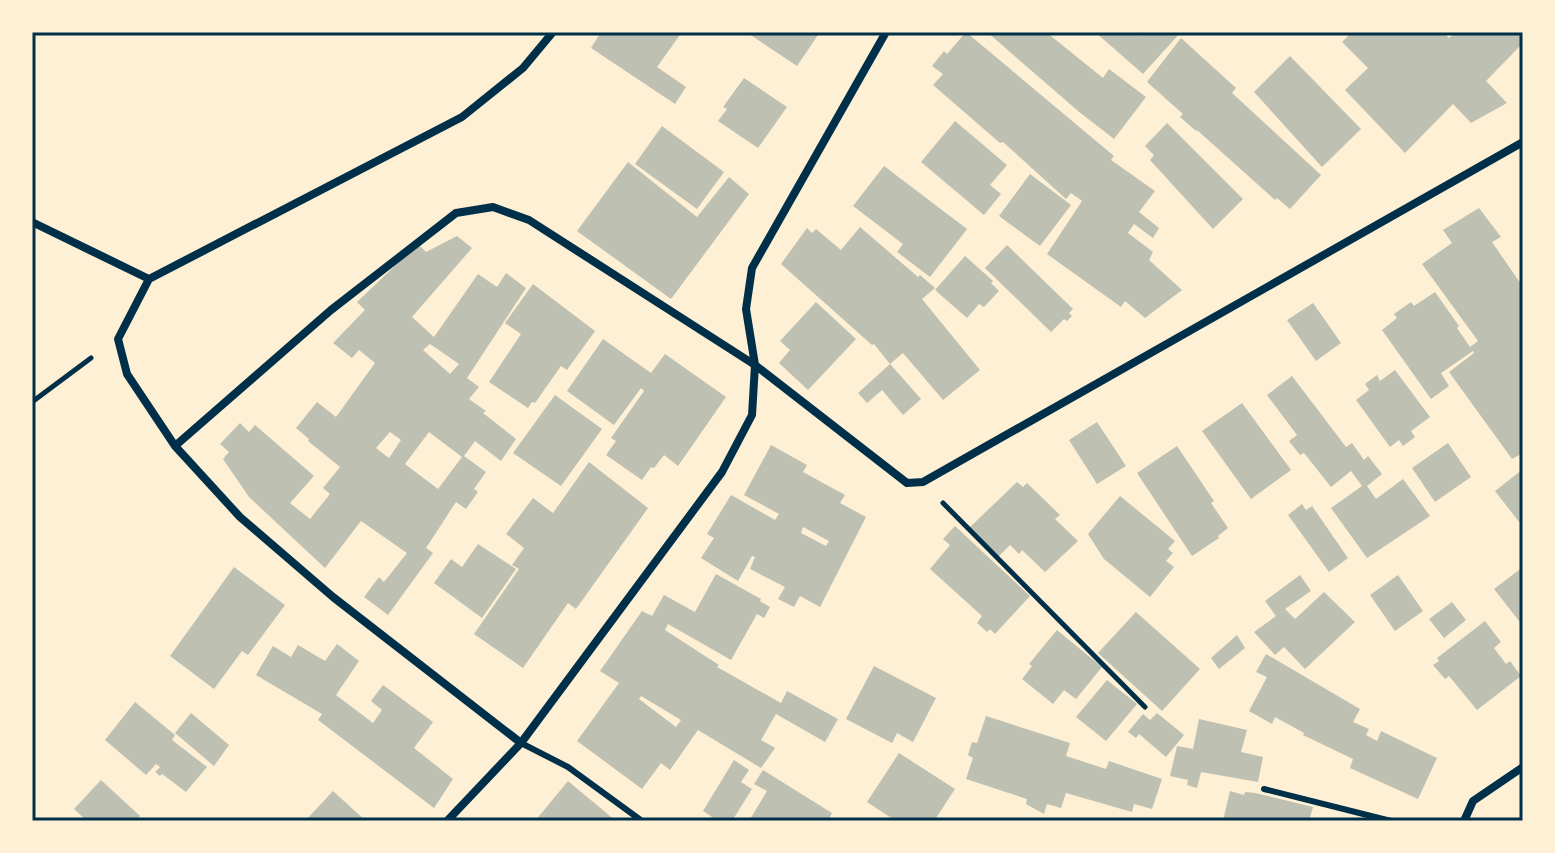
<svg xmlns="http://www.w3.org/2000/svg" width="1555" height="853" viewBox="0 0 1555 853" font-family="'Golos Text',sans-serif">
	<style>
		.building { fill: #bec0b2; fill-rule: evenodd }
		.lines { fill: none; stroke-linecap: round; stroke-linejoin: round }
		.path { stroke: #003049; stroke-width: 5 }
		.service { stroke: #003049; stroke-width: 6 }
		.minor { stroke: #003049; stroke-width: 8 }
		.neatline { fill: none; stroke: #003049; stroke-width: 3 }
	</style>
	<rect width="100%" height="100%" fill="#fdf0d5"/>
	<path class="building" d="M 601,32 L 682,32 L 657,67 L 686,87 L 675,104 L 591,48 Z
		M 746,32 L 820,32 L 797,66 Z
		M 966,32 L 1114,156 L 1111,160 L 1155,191 L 1139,212 L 1159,228 L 1153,238 L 1134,224 L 1128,233 L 1153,252 L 1149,260 L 1182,290 L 1145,318 L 1125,301 L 1121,307 L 1047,254 L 1082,201 L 1071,193 L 1066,199 L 1003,142 L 1000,143 L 933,85 L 943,74 L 932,66 L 944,51 L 947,54 Z
		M 987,32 L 1046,32 L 1103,78 L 1109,69 L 1146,97 L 1114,139 L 1078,111 Z
		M 1095,32 L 1133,32 L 1138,36 L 1141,32 L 1181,32 L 1143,74 Z
		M 1352,32 L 1443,32 L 1449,38 L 1456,32 L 1517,32 L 1523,37 L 1523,43 L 1486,81 L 1507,103 L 1471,123 L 1453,104 L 1405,153 L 1345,90 L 1368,68 L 1342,42 Z
		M 1181,38 L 1236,88 L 1232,93 L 1321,175 L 1290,209 L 1277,198 L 1275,200 L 1197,130 L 1196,131 L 1180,117 L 1183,114 L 1147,82 Z
		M 1290,56 L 1361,129 L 1322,167 L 1254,92 Z
		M 744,78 L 787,107 L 758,148 L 718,121 L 727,109 L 723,107 Z
		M 955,121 L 1007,165 L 990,185 L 1001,194 L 984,215 L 921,162 Z
		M 1167,123 L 1243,199 L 1213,229 L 1150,160 L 1154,155 L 1145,146 Z
		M 662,126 L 724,172 L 697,209 L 635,164 Z
		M 628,162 L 697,217 L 729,177 L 749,194 L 671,299 L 577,231 Z
		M 884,166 L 967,229 L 930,277 L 897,252 L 903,244 L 853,206 Z
		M 1030,174 L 1071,205 L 1040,246 L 999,216 Z
		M 1479,208 L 1501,237 L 1492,242 L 1523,287 L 1523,294 L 1520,296 L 1523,301 L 1523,453 L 1512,459 L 1449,372 L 1474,353 L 1473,351 L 1441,373 L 1449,386 L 1431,399 L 1382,330 L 1397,318 L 1394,314 L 1411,302 L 1414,306 L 1435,292 L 1459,326 L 1457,328 L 1470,347 L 1478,341 L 1422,264 L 1452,243 L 1443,230 Z
		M 860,227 L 918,277 L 920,275 L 935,288 L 922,299 L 980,370 L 943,400 L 903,353 L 890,364 L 921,399 L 903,415 L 882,390 L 867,403 L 858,393 L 890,364 L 874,344 L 872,345 L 781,264 L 807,228 L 812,233 L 816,229 L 841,250 Z
		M 457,236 L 472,248 L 412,317 L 434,337 L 478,274 L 497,287 L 506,273 L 526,288 L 467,378 L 479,387 L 469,399 L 486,411 L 483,413 L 516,439 L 501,461 L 475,441 L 464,456 L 486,472 L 474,489 L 478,492 L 466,509 L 456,502 L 426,548 L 433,553 L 388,615 L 364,597 L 379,577 L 384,582 L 407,553 L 361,521 L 325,568 L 249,497 L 223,459 L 229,452 L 220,444 L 240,423 L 249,432 L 255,425 L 314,476 L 290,503 L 310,519 L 330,494 L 323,488 L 340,467 L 308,441 L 309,439 L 296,428 L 317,402 L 336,417 L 375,363 L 359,350 L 352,358 L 333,343 L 365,310 L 357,302 L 418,244 L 426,252 ZM 430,344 L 459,364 L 450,374 L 423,350 ZM 390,432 L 401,440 L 389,458 L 376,448 ZM 429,432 L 462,457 L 438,489 L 405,464 Z
		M 1007,245 L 1073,309 L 1069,313 L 1072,316 L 1067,321 L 1064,319 L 1051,332 L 985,268 Z
		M 965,256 L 993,281 L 991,283 L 999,291 L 984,307 L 979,304 L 967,318 L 935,290 Z
		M 533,284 L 595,331 L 567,370 L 561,366 L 535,403 L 532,402 L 528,408 L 489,382 L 521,334 L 505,323 Z
		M 816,302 L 856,339 L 808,390 L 779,363 L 790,350 L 780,341 Z
		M 1313,303 L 1341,343 L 1316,361 L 1287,320 Z
		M 603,339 L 651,373 L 665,354 L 726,397 L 678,466 L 664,455 L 654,468 L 651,467 L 642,480 L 606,455 L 616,441 L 611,438 L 644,391 L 641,388 L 614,425 L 567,391 Z
		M 1395,370 L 1430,417 L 1411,431 L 1415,437 L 1403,446 L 1399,440 L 1390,447 L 1356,400 L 1369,390 L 1365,384 L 1377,375 L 1380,381 Z
		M 1292,376 L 1346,447 L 1352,443 L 1364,460 L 1368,456 L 1382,474 L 1367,486 L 1376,499 L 1403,479 L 1430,516 L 1367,558 L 1331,508 L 1362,486 L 1351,471 L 1331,487 L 1304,453 L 1300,455 L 1289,441 L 1297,435 L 1267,395 Z
		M 555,395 L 602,429 L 561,486 L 513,453 Z
		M 1242,403 L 1291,470 L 1251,499 L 1202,431 Z
		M 1097,422 L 1126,466 L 1097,484 L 1069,440 Z
		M 1448,443 L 1471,477 L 1435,502 L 1412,468 Z
		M 771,445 L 807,465 L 803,472 L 845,495 L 840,503 L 866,517 L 820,607 L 800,596 L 794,607 L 778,599 L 785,587 L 750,569 L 755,557 L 752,556 L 738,581 L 701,558 L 714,538 L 707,534 L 731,495 L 775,520 L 779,514 L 744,495 ZM 803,527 L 829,541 L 826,546 L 801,533 Z
		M 1177,446 L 1214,501 L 1211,503 L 1228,528 L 1218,536 L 1219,538 L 1192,556 L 1137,473 Z
		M 589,462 L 648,508 L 576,609 L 568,603 L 523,668 L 474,634 L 519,569 L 512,565 L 524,548 L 506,534 L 533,498 L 553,513 Z
		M 1523,469 L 1523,527 L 1495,491 Z
		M 1017,482 L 1023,487 L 1027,483 L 1060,515 L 1055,519 L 1078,541 L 1045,572 L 1022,550 L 1019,554 L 1010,545 L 998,557 L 970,527 Z
		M 1120,496 L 1175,541 L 1168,549 L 1173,553 L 1166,561 L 1174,567 L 1150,597 L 1104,559 L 1088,534 Z
		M 1302,504 L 1306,510 L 1312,506 L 1348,558 L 1329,572 L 1288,515 Z
		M 955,526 L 1030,596 L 995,634 L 990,629 L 987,632 L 977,623 L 982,616 L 930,569 L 950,545 L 943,539 Z
		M 478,544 L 516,569 L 482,618 L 434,583 L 451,559 L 462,567 Z
		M 234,567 L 285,605 L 248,655 L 242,651 L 214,689 L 170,656 Z
		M 1523,567 L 1523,626 L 1494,589 Z
		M 716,574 L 761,599 L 760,601 L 770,607 L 764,618 L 757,614 L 731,660 L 668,624 L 665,630 L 719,665 L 717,667 L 781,703 L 787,691 L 838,719 L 825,742 L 776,714 L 761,740 L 775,748 L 761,768 L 698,730 L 670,770 L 661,763 L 642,789 L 577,741 L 619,683 L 600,671 L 642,611 L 652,616 L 664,595 L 695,612 ZM 641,696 L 681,720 L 676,727 L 639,699 Z
		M 1300,575 L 1311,591 L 1285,609 L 1295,619 L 1324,592 L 1355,622 L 1305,669 L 1284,647 L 1275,655 L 1254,632 L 1276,616 L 1265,601 Z
		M 1398,575 L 1423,611 L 1395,631 L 1370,595 Z
		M 1452,602 L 1466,620 L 1444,638 L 1429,619 Z
		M 1136,612 L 1200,669 L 1162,711 L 1098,653 Z
		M 1485,621 L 1501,642 L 1494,648 L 1506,664 L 1510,661 L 1521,676 L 1477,710 L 1449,676 L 1445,679 L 1433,665 L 1439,661 L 1437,658 Z
		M 1057,630 L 1102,667 L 1076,699 L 1064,690 L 1053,704 L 1022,679 L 1032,666 L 1029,664 Z
		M 1237,635 L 1245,648 L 1219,669 L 1211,658 Z
		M 337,644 L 359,661 L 336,695 L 373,723 L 382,710 L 371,701 L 383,685 L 433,722 L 414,748 L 453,779 L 434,808 L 318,720 L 322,714 L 256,675 L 273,646 L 291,657 L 298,645 L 325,661 Z
		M 1266,654 L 1360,709 L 1353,722 L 1369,729 L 1366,735 L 1377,741 L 1381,731 L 1437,758 L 1418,799 L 1350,768 L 1353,759 L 1303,735 L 1304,733 L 1275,717 L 1272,724 L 1249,711 L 1267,677 L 1256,672 Z
		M 874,666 L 936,698 L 913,742 L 897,733 L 892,743 L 846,719 Z
		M 1107,680 L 1137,704 L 1106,741 L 1076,717 Z
		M 135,702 L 175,735 L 172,740 L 207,767 L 186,792 L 162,774 L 160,776 L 155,772 L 160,767 L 156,764 L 146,775 L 105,740 Z
		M 191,713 L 229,745 L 214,766 L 175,733 Z
		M 1157,713 L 1184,735 L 1166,757 L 1139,734 L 1136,738 L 1128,732 L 1143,714 L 1150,720 Z
		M 986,716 L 1070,743 L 1066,756 L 1106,769 L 1109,761 L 1162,779 L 1152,809 L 1134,804 L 1132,812 L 1066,793 L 1061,808 L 1047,804 L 1044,814 L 1026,804 L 1027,799 L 966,779 L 973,758 L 968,755 L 972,742 L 977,743 Z
		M 1199,719 L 1247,730 L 1241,752 L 1263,757 L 1258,782 L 1201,772 L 1197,788 L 1187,785 L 1188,780 L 1170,776 L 1177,746 L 1193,749 Z
		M 899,753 L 955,789 L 934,821 L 896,821 L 867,802 Z
		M 734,760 L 749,770 L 741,782 L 752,789 L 732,821 L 718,821 L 703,811 Z
		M 763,770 L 832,813 L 828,821 L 749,821 L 767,791 L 754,784 Z
		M 101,780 L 140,816 L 136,821 L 87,821 L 74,809 Z
		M 568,781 L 616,821 L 535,821 Z
		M 333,791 L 366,821 L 305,821 Z
		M 1230,791 L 1244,795 L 1245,792 L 1255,793 L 1313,807 L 1309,821 L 1223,821 Z"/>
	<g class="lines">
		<path class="path" d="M 32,402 L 91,358
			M 943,503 L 1145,707"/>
		<path class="service" d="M 521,743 L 568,767 L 642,821
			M 1264,789 L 1391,821"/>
		<path class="minor" d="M 32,222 L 149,279
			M 175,446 L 331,310 L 456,213 L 493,207 L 529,220 L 755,365 L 907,483 L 923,482 L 1523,142
			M 521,743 L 333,597 L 240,517 L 175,446 L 127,374 L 118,339 L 149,279 L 462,117 L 523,68 L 553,32
			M 447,821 L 521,743 L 722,472 L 752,415 L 755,365 L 746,309 L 752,268 L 886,32
			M 1464,821 L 1473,801 L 1523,767"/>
	</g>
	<rect width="1555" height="853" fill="none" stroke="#fdf0d5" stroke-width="68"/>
	<rect x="34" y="34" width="1487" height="785" class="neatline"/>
</svg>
